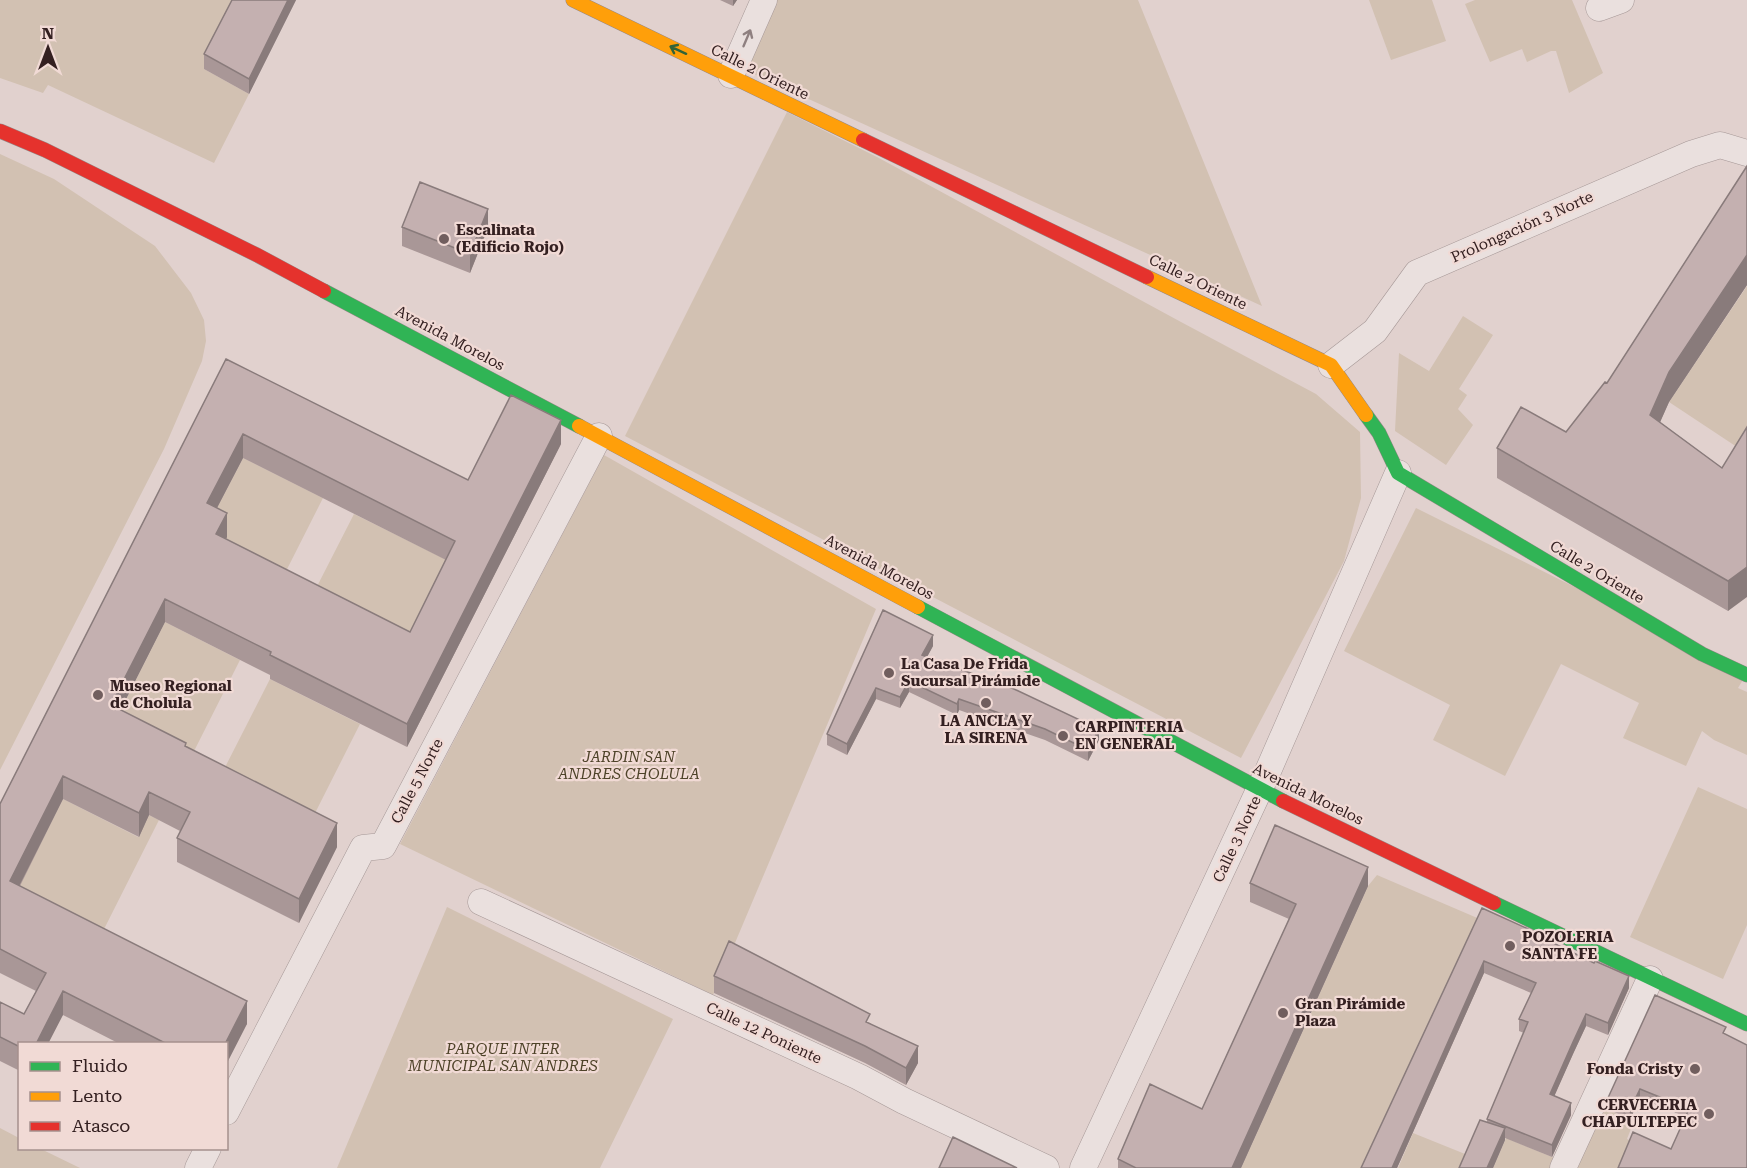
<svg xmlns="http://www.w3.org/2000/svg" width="1747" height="1168" viewBox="0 0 1747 1168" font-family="'Roboto Serif',serif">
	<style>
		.green { fill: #d2c1b2 }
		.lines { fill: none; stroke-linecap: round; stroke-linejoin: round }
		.street-casing { stroke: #a69897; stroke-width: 27 }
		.fast-casing { stroke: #968887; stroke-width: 15 }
		.slow-casing { stroke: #968887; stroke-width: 15 }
		.jam-casing { stroke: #968887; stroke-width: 15 }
		.street { stroke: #eae0de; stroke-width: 26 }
		.fast { stroke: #30b455; stroke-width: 14 }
		.slow { stroke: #ff9f0a; stroke-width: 14 }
		.jam { stroke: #e5322d; stroke-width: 14 }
		.wall { fill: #a99797; fill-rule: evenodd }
		.shaded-wall { fill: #897b7b }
		.building { fill: #c4b0b0; stroke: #897b7b; stroke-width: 1.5; fill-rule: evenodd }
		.oneway { stroke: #8f8080 }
		.oneway2 { stroke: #326338 }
		.poi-dot { fill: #715e5e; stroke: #f1dad5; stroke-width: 2 }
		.labels { text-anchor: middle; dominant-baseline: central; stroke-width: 4.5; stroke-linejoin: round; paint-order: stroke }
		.street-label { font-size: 15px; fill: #342021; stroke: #f1dad5 }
		.poi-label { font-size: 15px; font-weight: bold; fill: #342021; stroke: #f1dad5; text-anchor: start }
		.park-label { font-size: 15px; font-style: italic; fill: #4e4329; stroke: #f1dad5 }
	</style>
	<rect width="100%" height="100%" fill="#e1d1ce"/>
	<path class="green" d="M 0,0 L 237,0 L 204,69 L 249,94 L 214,163 L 48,85 L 43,93 L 0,78 Z
		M 775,0 L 1138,0 L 1262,306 L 743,69 Z
		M 1369,0 L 1432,0 L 1446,41 L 1391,60 Z
		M 1475,0 L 1572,0 L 1603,73 L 1569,93 L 1556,51 L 1551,51 L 1527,62 L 1522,49 L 1490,62 L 1465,4 Z
		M 787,112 L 877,157 L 1181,322 L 1316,394 L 1360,432 L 1361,498 L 1344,561 L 1241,758 L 625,436 Z
		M 0,154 L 54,179 L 155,246 L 191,293 L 204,320 L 206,341 L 202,361 L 164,449 L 0,770 Z
		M 1747,286 L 1747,445 L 1743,451 L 1669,402 Z
		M 1463,316 L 1493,335 L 1459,389 L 1467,395 L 1458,409 L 1473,425 L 1446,465 L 1395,431 L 1399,353 L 1429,371 Z
		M 604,455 L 876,609 L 713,995 L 400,844 Z
		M 243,458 L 323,498 L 277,589 L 207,527 Z
		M 1416,508 L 1747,673 L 1738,688 L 1747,692 L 1747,755 L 1714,740 L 1702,731 L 1686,766 L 1623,738 L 1639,703 L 1561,664 L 1505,776 L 1433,740 L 1450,705 L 1344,651 Z
		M 354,514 L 447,560 L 401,651 L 308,604 Z
		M 165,622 L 240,660 L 186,767 L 111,729 Z
		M 270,679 L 360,724 L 306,831 L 216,785 Z
		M 1698,787 L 1747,809 L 1747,925 L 1723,979 L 1630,937 Z
		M 63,799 L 138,837 L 149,815 L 159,820 L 95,947 L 10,904 Z
		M 1377,875 L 1482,920 L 1368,1168 L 1241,1168 L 1368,886 Z
		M 447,907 L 673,1019 L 600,1168 L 337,1168 Z
		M 1602,1107 L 1634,1121 L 1627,1139 L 1633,1142 L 1622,1168 L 1577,1168 Z
		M 0,1128 L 19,1138 L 20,1148 L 41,1149 L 80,1168 L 0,1168 Z
		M 1413,1133 L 1470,1156 L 1465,1168 L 1398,1168 Z
		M 1506,1138 L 1557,1159 L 1553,1168 L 1493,1168 Z"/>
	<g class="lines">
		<g class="street-casing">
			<path id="street" d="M 1599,8 L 1621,0
				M 731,75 L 764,0
				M 1331,365 L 1375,331 L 1417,273 L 1691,154 L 1720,145 L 1747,153
				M 481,902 L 859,1077 L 904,1101 L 1046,1168
				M 226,1112 L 363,848 L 383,846 L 599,436
				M 198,1168 L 208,1148
				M 1083,1168 L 1268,771 L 1398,473
				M 1563,1168 L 1650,979"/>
		</g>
		<g class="fast-casing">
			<path id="fast" d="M 324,291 L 579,426
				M 1366,415 L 1379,433 L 1398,473 L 1702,654 L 1747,675
				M 918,607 L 1283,801
				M 1494,903 L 1747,1024"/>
		</g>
		<g class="slow-casing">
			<path id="slow" d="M 573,0 L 863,140
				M 1147,277 L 1331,365 L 1366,415
				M 579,426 L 918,607"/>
		</g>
		<g class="jam-casing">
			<path id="jam" d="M 0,131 L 45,150 L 257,255 L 324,291
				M 863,140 L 1147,277
				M 1283,801 L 1494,903"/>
		</g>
		<use href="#street" class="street"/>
		<use href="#fast" class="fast"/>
		<use href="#slow" class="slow"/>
		<use href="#jam" class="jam"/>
	</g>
	<path class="wall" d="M 232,0 L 296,0 L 249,94 L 204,69 L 204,54 Z
		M 720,0 L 737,0 L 733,6 Z
		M 1747,166 L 1747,285 L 1669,402 L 1660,422 L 1722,468 L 1747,427 L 1728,611 L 1497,478 L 1497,448 L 1566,432 L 1607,383 Z
		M 402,227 L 488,228 L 470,273 L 402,246 Z
		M 226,359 L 468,480 L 561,444 L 407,747 L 270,679 L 270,675 L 165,622 L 120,710 L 186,747 L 337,847 L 299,923 L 177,862 L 177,838 L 180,831 L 149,815 L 139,837 L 63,799 L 20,886 L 247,1024 L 226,1044 L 120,1044 L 63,1015 L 20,1044 L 20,1071 L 0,1061 L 0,1002 L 24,1014 L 36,991 L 0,973 L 0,804 ZM 243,458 L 446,560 L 410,632 L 226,539 L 227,537 L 217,508 Z
		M 883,610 L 933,646 L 927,657 L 1099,740 L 1088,761 L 1045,740 L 959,710 L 957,715 L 909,692 L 900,708 L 876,699 L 847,755 L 827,745 L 827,734 Z
		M 1250,883 L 1368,886 L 1241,1168 L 1118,1168 L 1118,1159 L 1202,1109 L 1289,919 L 1250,902 Z
		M 1482,908 L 1548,941 L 1629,988 L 1608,1035 L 1586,1026 L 1573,1054 L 1554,1096 L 1571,1115 L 1552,1157 L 1505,1138 L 1505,1140 L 1493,1168 L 1459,1168 L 1487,1122 L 1487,1119 L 1524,1033 L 1519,1031 L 1519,1019 L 1531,993 L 1484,973 L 1397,1168 L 1361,1168 Z
		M 714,976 L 870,1023 L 918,1063 L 906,1085 L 865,1063 L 714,993 Z
		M 1726,1027 L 1671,1149 L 1686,1117 L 1640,1098 L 1630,1119 L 1607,1109 L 1607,1100 Z"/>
	<path class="shaded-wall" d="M 288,0 L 296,0 L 249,94 L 249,79 Z
		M 733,0 L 737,0 L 733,6 Z
		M 488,209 L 488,228 L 470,273 L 470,254 Z
		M 1747,255 L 1747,285 L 1669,402 L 1650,445 L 1650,415 L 1669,372 Z
		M 561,420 L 561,444 L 407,747 L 407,724 Z
		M 243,434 L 243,458 L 207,527 L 207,503 Z
		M 227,513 L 227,537 L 216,558 L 216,534 Z
		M 1747,567 L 1747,597 L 1728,611 L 1728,581 Z
		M 165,599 L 165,622 L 111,729 L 111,705 Z
		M 933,635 L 933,646 L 922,666 L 922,655 Z
		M 909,681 L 909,692 L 900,708 L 900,697 Z
		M 876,688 L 876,699 L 847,755 L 847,744 Z
		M 959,699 L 959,710 L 957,715 L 957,704 Z
		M 1099,729 L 1099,740 L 1088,761 L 1088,750 Z
		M 63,776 L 63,799 L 10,904 L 10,881 Z
		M 149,792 L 149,815 L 139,837 L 139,813 Z
		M 337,823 L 337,847 L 299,923 L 299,899 Z
		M 1368,867 L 1368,886 L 1241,1168 L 1232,1168 Z
		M 1484,961 L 1484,973 L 1397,1168 L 1392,1168 Z
		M 1629,976 L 1629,988 L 1608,1035 L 1608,1023 Z
		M 63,991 L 63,1015 L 48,1044 L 36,1044 Z
		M 247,1001 L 247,1024 L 226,1065 L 226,1044 L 225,1044 Z
		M 1586,1014 L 1586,1026 L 1573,1054 L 1550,1106 L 1550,1094 L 1573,1042 Z
		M 918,1046 L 918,1063 L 906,1085 L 906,1068 Z
		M 1640,1089 L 1640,1098 L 1630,1119 L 1630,1110 Z
		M 1571,1103 L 1571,1115 L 1552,1157 L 1552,1145 Z
		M 1505,1128 L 1505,1140 L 1493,1168 L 1487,1168 Z"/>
	<path class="building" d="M 232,0 L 288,0 L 249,79 L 204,54 Z
		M 1747,166 L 1747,255 L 1669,372 L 1650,415 L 1722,468 L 1747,427 L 1747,567 L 1728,581 L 1497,448 L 1521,407 L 1566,432 L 1605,382 L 1607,383 Z
		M 420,182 L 488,209 L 470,254 L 402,227 Z
		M 226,359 L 468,480 L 511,395 L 561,420 L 407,724 L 270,655 L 271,652 L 165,599 L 111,705 L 186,743 L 185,746 L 337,823 L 299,899 L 177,838 L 190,812 L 149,792 L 139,813 L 63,776 L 10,881 L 247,1001 L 225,1044 L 167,1044 L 63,991 L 36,1044 L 20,1044 L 20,1047 L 0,1037 L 0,1002 L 24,1014 L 46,973 L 0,949 L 0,804 ZM 243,434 L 455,541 L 410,632 L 216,534 L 227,513 L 207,503 Z
		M 883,610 L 933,635 L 922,655 L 1014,689 L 1099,729 L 1088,750 L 1045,729 L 959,699 L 957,704 L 909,681 L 900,697 L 876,688 L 847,744 L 827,734 Z
		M 1275,825 L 1368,867 L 1232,1168 L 1136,1168 L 1118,1159 L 1150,1084 L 1202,1109 L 1296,904 L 1250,883 Z
		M 1482,908 L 1548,938 L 1547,940 L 1594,963 L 1595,961 L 1629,976 L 1608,1023 L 1586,1014 L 1573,1042 L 1550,1094 L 1571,1103 L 1552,1145 L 1487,1119 L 1528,1022 L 1519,1019 L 1536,983 L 1484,961 L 1392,1168 L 1361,1168 Z
		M 729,941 L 870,1014 L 866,1022 L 918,1046 L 906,1068 L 865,1046 L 714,976 Z
		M 1655,995 L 1726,1027 L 1723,1033 L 1747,1045 L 1747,1168 L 1618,1168 L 1633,1132 L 1671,1149 L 1689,1109 L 1640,1089 L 1630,1110 L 1607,1100 Z
		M 1480,1120 L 1505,1128 L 1487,1168 L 1459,1168 Z
		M 953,1137 L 1017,1168 L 939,1168 Z"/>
	<defs><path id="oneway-shaft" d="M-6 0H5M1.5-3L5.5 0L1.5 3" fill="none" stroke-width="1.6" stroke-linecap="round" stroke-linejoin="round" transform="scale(1.5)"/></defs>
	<use class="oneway" href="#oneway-shaft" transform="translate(747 38) rotate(-67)"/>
	<use class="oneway2" href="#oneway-shaft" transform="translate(678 50) rotate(-155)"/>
	<g class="poi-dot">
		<circle cx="444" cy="239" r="6"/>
		<circle cx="889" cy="673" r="6"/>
		<circle cx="98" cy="695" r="6"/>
		<circle cx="986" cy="703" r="6"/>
		<circle cx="1063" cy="736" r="6"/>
		<circle cx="1510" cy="946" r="6"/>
		<circle cx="1283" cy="1013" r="6"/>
		<circle cx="1695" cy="1069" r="6"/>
		<circle cx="1709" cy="1114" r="6"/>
	</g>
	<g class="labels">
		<g class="street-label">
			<text transform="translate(760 72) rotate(26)">Calle 2 Oriente</text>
			<text transform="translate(1522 227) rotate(-24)">Prolongación 3 Norte</text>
			<text transform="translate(1198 282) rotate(26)">Calle 2 Oriente</text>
			<text transform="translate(450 338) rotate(28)">Avenida Morelos</text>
			<text transform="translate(879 567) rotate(28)">Avenida Morelos</text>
			<text transform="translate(1597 572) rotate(31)">Calle 2 Oriente</text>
			<text transform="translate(417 781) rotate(-62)">Calle 5 Norte</text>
			<text transform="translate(1308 794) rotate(26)">Avenida Morelos</text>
			<text transform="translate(1237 839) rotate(-65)">Calle 3 Norte</text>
			<text transform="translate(764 1033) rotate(25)">Calle 12 Poniente</text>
		</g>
		<g class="poi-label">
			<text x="456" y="230">Escalinata<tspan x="456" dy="17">(Edificio Rojo)</tspan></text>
			<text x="901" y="664">La Casa De Frida<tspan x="901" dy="17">Sucursal Pirámide</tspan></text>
			<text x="110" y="686">Museo Regional<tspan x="110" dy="17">de Cholula</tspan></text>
			<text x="986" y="721" text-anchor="middle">LA ANCLA Y<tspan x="986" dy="17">LA SIRENA</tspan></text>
			<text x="1075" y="727">CARPINTERIA<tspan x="1075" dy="17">EN GENERAL</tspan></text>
			<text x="1522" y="937">POZOLERIA<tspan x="1522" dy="17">SANTA FE</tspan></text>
			<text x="1295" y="1004">Gran Pirámide<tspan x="1295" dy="17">Plaza</tspan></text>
			<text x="1683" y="1069" text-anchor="end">Fonda Cristy</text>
			<text x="1697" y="1105" text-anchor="end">CERVECERIA<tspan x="1697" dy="17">CHAPULTEPEC</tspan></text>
		</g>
		<g class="park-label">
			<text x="629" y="757">JARDIN SAN<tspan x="629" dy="17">ANDRES CHOLULA</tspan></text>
			<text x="503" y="1049">PARQUE INTER<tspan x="503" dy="17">MUNICIPAL SAN ANDRES</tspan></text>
		</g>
	</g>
	<rect x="18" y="1042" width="210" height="108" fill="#f1dad5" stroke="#a5908d" stroke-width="1.5"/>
	<rect x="30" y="1062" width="30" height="9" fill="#30b455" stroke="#a5908d" stroke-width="1.5"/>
	<text x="72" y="1072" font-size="18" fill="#342021">Fluido</text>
	<rect x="30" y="1092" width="30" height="9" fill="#ff9f0a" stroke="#a5908d" stroke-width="1.5"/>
	<text x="72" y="1102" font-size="18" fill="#342021">Lento</text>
	<rect x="30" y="1122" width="30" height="9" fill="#e5322d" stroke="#a5908d" stroke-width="1.5"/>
	<text x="72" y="1132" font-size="18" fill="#342021">Atasco</text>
	<g transform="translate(48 48)" stroke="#f1dad5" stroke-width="4.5" paint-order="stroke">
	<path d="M0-4.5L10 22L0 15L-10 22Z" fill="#342021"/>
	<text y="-9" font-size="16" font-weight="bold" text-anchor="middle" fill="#342021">N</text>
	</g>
</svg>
